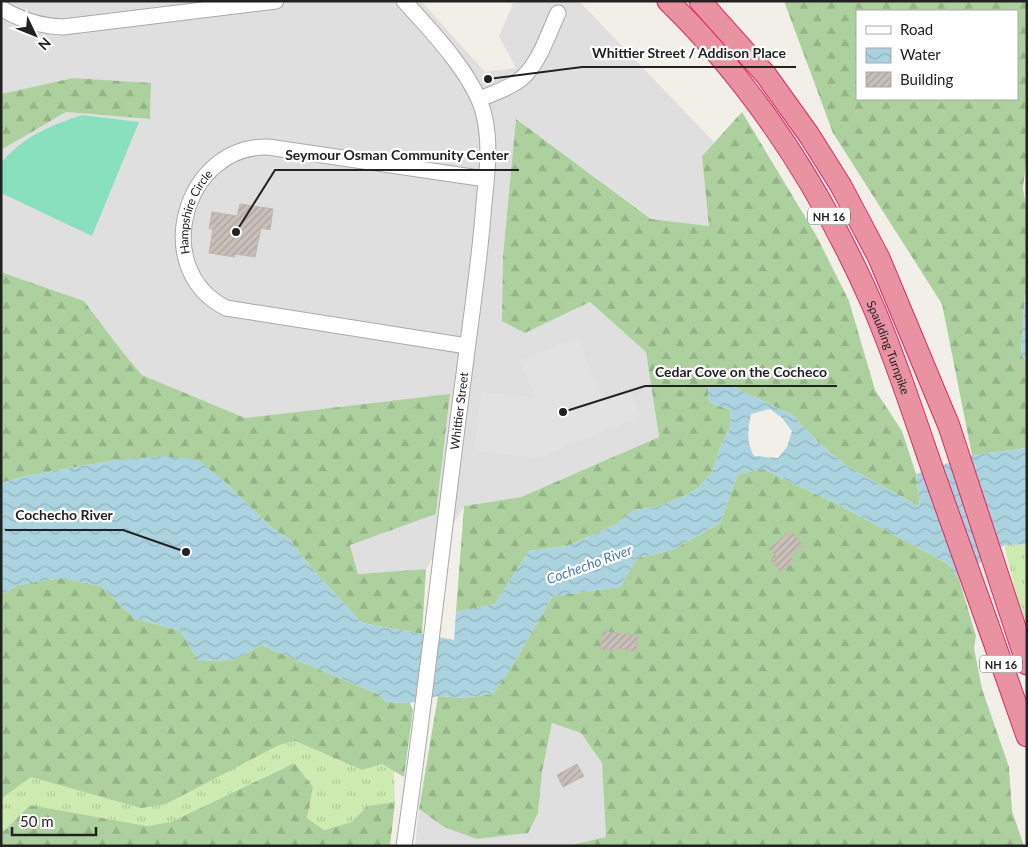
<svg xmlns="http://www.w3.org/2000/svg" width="1028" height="847" viewBox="0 0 1028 847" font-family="Lato,sans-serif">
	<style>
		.residential { fill: #e0dfdf }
		.grass { fill: url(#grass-tufts) }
		.forest { fill: url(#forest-firs); fill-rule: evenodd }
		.pitch { fill: #88e0be }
		.parking { fill: #e2e2e2 }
		.water { fill: url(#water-waves); fill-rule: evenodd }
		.building { fill: url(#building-hatch); stroke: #c4b6ab }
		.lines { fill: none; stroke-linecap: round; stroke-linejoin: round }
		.minor-casing { stroke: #a9a9a9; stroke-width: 17 }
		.highway-casing { stroke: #dc2a67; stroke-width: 23 }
		.minor { stroke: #fff; stroke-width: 15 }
		.highway { stroke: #e892a2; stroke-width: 21 }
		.labels { text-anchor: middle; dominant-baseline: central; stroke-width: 4.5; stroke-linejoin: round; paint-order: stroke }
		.shield { fill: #fff; stroke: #646464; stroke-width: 1 }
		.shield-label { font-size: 11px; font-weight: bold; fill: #222 }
		.street-label { font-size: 12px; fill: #222; stroke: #fff }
		.water-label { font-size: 14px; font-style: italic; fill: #4a7aab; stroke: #fff }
		.leader { fill: none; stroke: #222; stroke-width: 2 }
		.callout-dot { fill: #222; stroke: #fff; stroke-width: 2 }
		.callout-label { font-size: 14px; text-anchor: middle; font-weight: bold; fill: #222; stroke: #fff; stroke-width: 4.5; stroke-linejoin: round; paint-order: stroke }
	</style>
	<defs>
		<pattern id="grass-tufts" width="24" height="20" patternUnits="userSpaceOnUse" patternTransform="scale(1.25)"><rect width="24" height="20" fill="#cdebb0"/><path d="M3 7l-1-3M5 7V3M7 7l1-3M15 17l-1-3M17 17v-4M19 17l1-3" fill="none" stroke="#b0c997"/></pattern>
		<pattern id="forest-firs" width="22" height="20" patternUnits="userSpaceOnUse" patternTransform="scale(1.25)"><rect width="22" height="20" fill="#add19e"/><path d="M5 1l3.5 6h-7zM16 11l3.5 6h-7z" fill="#95b388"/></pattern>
		<pattern id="water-waves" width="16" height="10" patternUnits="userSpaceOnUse" patternTransform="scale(1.25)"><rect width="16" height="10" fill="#aad3df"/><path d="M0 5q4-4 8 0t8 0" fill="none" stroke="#92b5bf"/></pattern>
		<pattern id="building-hatch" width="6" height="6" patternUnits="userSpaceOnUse" patternTransform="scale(1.25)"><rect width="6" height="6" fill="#c7bfb8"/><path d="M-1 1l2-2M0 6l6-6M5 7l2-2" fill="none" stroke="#aba49e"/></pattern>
	</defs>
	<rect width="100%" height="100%" fill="#f2efe9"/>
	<path class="residential" d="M 1,1 L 421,1 L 485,72 L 516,68 L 499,36 L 514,1 L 579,1 L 714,142 L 702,156 L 710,226 L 652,219 L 516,119 L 525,333 L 590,302 L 646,352 L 659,437 L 521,497 L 464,506 L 426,569 L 358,574 L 350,544 L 436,514 L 450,395 L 245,418 L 142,375 L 121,350 L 84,301 L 1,272 L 1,150 L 66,112 L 150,119 L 151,84 L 73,78 L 1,94 Z
		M 552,723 L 581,733 L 602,763 L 606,837 L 567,846 L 415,846 L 419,809 L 444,827 L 538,813 L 542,772 Z"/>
	<path class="grass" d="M 1027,544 L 1027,626 L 1018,600 L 1004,545 Z
		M 295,741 L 362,770 L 382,764 L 394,771 L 395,802 L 367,806 L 352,822 L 324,830 L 307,818 L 313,787 L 293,763 L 171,822 L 147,826 L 30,805 L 1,834 L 1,799 L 31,777 L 69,787 Z"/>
	<path class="forest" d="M 784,1 L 1027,1 L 1027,154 L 1023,188 L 1027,212 L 1027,262 L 1021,354 L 1027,363 L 1027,448 L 972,455 L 942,304 L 833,133 ZM 857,11 L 1017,11 L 1017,99 L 857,99 Z
		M 73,78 L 151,83 L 150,119 L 66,112 L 1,150 L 1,94 Z
		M 742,112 L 816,235 L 849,301 L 875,390 L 902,431 L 916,474 L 920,507 L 848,467 L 819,443 L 792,415 L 730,385 L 708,385 L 709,402 L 730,410 L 731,426 L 720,448 L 712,472 L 699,488 L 682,497 L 656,507 L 634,510 L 615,525 L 567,546 L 529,551 L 495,604 L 456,612 L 464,506 L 521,497 L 659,437 L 646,352 L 590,302 L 525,333 L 502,321 L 503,257 L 516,119 L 651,219 L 709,226 L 702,156 Z
		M 1,272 L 84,301 L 121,350 L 142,375 L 245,418 L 450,394 L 436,514 L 350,545 L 358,574 L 426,569 L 422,634 L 362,623 L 313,570 L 289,539 L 272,528 L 224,481 L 116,460 L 26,476 L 1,483 Z
		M 763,469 L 839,505 L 948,564 L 959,579 L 976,636 L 974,648 L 982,689 L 1009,767 L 1012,811 L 1024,846 L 567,846 L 606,837 L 602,763 L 581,733 L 552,723 L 542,772 L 538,813 L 528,833 L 477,839 L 444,827 L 419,809 L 438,696 L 462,698 L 493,694 L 515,661 L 553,596 L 620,587 L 637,558 L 672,550 L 720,523 L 738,474 Z
		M 61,578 L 101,586 L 134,618 L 180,631 L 199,661 L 234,660 L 261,645 L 378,694 L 386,702 L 410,703 L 413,710 L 404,777 L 382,764 L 362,770 L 295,741 L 279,745 L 166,804 L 141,808 L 31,777 L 1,799 L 1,595 L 18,585 Z
		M 294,763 L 313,787 L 307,818 L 324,830 L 352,822 L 367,806 L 395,802 L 390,846 L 1,846 L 1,834 L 30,805 L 147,826 L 171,822 Z"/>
	<path class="pitch" d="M 82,115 L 139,122 L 92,236 L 1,193 L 1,162 C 27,135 47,127 82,115 Z"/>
	<path class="parking" d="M 578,337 L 603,401 L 631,390 L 641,416 L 538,458 L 474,451 L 481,392 L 535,397 L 520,360 Z"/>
	<path class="water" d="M 1027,262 L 1027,363 L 1021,354 Z
		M 707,385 L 730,385 L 792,415 L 819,443 L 848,467 L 920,507 L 916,474 L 972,455 L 1027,448 L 1027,544 L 1004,545 L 959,579 L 948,564 L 839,505 L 763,469 L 738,474 L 720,523 L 672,550 L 637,558 L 620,587 L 553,596 L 515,661 L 493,694 L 462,698 L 438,696 L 410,703 L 386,702 L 378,694 L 261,645 L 234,660 L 199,661 L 180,631 L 134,618 L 101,586 L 61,578 L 18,585 L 1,595 L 1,483 L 26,476 L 116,460 L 164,456 L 198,460 L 224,481 L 272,528 L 289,539 L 313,570 L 362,623 L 454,640 L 456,612 L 495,604 L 529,551 L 567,546 L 615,525 L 634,510 L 656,507 L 682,497 L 699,488 L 712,472 L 720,448 L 731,426 L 730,410 L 709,402 ZM 770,409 L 782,418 L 792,431 L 787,447 L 778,458 L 754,456 C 746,441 748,430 751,414 Z"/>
	<path class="building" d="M 240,204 L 273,209 L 270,230 L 261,228 L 255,257 L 235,254 L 235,257 L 209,253 L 213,229 L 209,229 L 212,212 L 237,216 Z
		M 791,531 L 803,545 L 790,557 L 794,561 L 781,572 L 771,560 L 776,556 L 769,549 Z
		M 603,631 L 638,636 L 636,651 L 615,648 L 615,651 L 600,649 Z
		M 577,764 L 584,776 L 563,787 L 557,775 Z"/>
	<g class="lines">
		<g class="minor-casing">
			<g id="minor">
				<path d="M 404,1 C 430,29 476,78 484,115 C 491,144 487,174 484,203 C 480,260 471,317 464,374 C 443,531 427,689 404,846"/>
				<path d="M 1,8 C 20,20 41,26 63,27 L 276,1"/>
				<path d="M 480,99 C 493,93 511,88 522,78 C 540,62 548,34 558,13"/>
				<path id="s1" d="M 467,346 L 226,308 C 149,269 184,145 268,147 L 486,179"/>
			</g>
		</g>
		<g class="highway-casing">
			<g id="highway">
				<path id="s2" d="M 668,1 C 756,87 824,194 873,306 C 898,364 917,426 938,485 C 968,569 998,652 1027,736"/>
				<path d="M 700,1 L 766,75 L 809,135 L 841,186 L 879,258 L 949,426 L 1027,664"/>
			</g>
		</g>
		<use href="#minor" class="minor"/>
		<use href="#highway" class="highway"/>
	</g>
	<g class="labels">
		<g class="shield">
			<rect x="808" y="207.5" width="42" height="17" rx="4"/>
			<rect x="980" y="655.5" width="42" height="17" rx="4"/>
		</g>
		<g class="shield-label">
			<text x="829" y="216">NH 16</text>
			<text x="1001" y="664">NH 16</text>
		</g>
		<g class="street-label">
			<text stroke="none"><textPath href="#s1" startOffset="359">Hampshire Circle</textPath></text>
			<text stroke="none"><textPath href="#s2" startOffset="414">Spaulding Turnpike</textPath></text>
			<text transform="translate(459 411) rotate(-83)">Whittier Street</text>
		</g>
		<g class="water-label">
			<text transform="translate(589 564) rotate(-20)">Cochecho River</text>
		</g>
	</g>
	<path class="leader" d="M488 79L582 67H796M236 232L275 170H519M563 412L645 386H837M186 552L123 530H5"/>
	<g class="callout-dot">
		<circle cx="488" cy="79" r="5"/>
		<circle cx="236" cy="232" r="5"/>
		<circle cx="563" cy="412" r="5"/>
		<circle cx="186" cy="552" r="5"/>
	</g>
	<g class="callout-label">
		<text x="689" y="58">Whittier Street / Addison Place</text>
		<text x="397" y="160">Seymour Osman Community Center</text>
		<text x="741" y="377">Cedar Cove on the Cocheco</text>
		<text x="64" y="520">Cochecho River</text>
	</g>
	<rect width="1028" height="847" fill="none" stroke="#222222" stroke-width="5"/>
	<rect x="856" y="10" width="162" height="90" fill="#ffffff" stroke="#a7a7a7"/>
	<rect x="866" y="26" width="25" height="8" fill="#ffffff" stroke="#a7a7a7"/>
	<text x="900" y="35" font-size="15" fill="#222222">Road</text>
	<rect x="866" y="48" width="25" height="15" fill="url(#water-waves)" stroke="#a7a7a7"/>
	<text x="900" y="60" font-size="15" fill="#222222">Water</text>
	<rect x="866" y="72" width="25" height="15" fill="url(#building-hatch)" stroke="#a7a7a7"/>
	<text x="900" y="85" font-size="15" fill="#222222">Building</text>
	<g transform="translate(35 35) rotate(133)" stroke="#ffffff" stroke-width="4" paint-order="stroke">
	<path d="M0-4L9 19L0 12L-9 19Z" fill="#222222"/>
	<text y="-8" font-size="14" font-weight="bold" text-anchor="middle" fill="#222222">N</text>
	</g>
	<path d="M12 827v8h84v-8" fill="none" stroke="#222222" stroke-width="2.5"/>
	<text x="20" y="827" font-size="15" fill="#222222" stroke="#ffffff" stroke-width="4" paint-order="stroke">50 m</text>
</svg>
